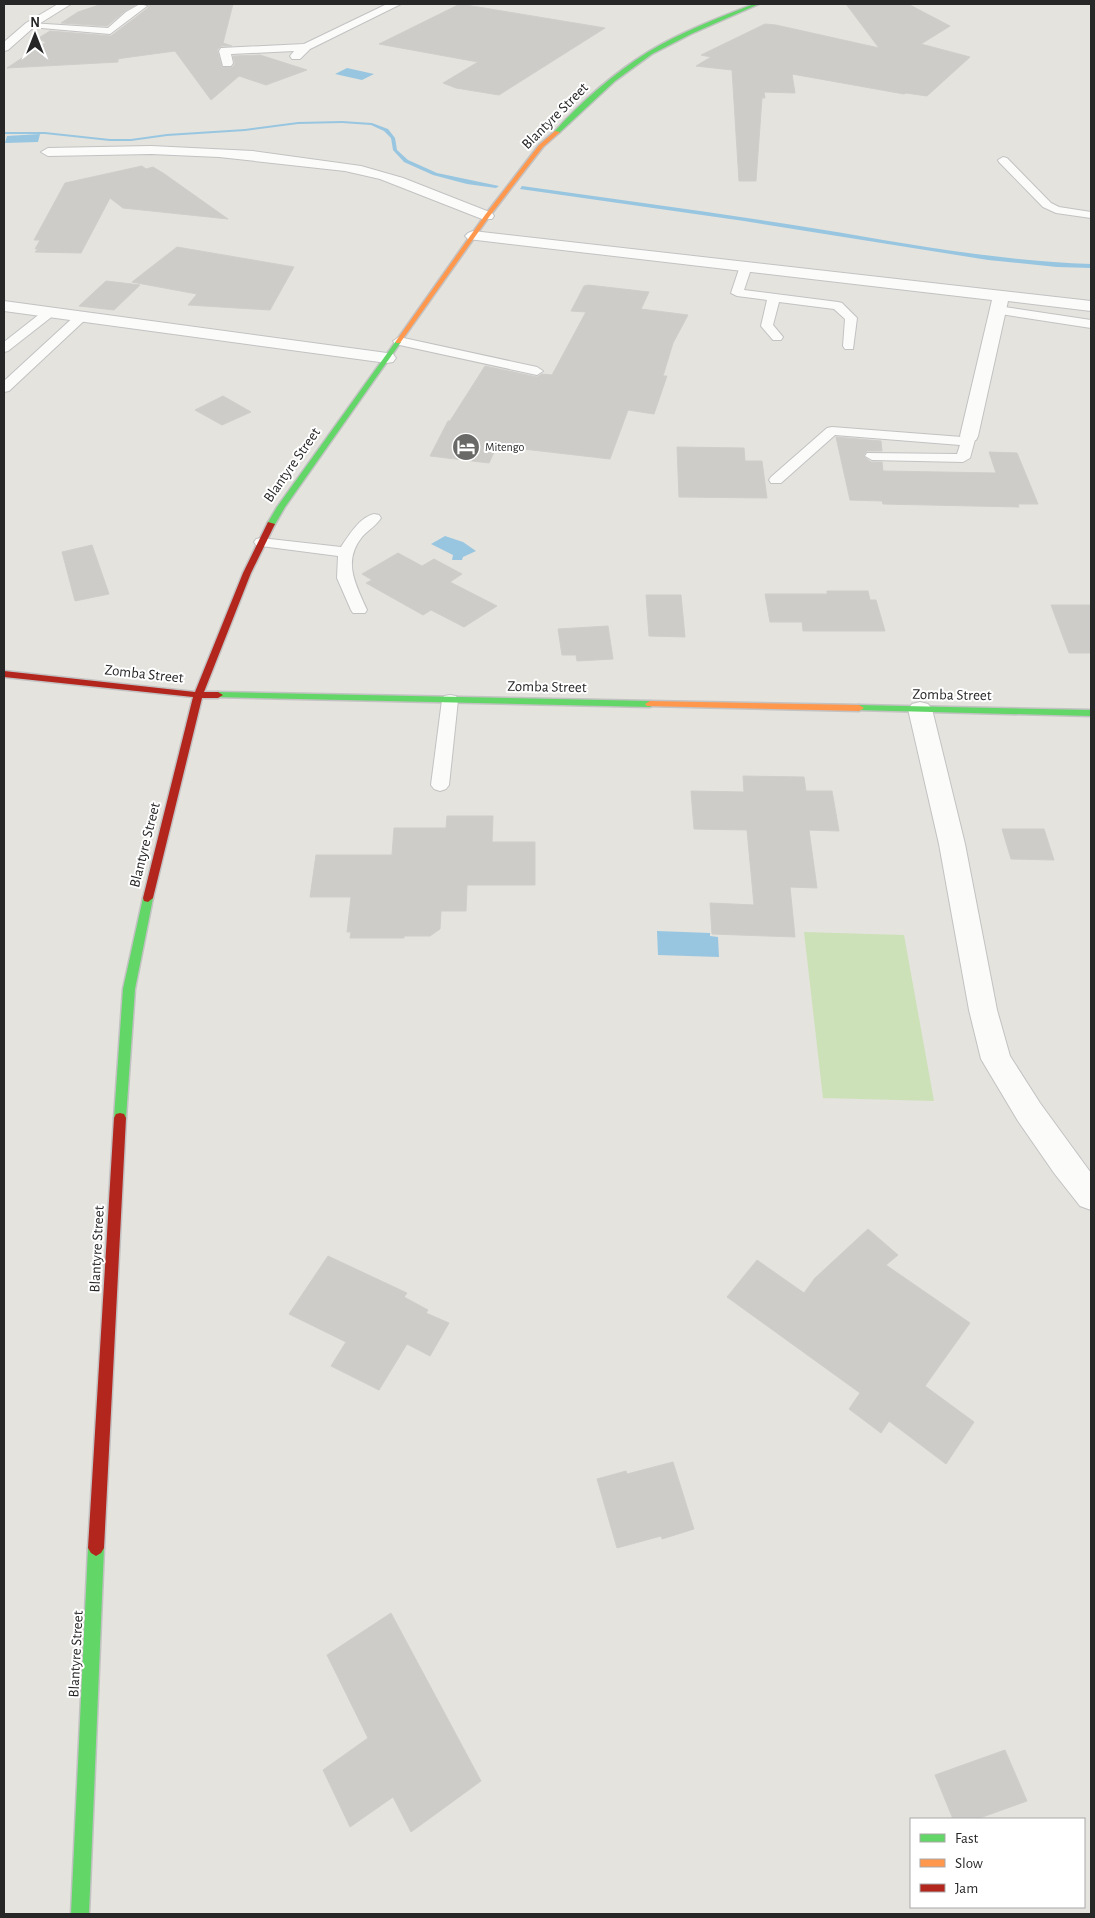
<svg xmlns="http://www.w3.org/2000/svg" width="1095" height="1918" viewBox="0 0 1095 1918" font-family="'Alegreya Sans',sans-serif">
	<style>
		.pitch { fill: #cde1b8 }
		.water { fill: #98c6e0 }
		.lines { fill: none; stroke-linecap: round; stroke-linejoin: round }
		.stream { fill: #98c6e0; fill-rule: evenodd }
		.building { fill: #ceccc9; stroke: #cfceca }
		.lane-casing { stroke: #c3c2c3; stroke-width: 2 }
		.street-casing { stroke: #c3c2c3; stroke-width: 2 }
		.fast-casing { stroke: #c3c2c3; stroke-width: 3 }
		.slow-casing { stroke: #c3c2c3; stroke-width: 3 }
		.jam-casing { stroke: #c3c2c3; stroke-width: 3 }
		.lane { fill: #fbfbfa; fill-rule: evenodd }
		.street { fill: #fbfbfa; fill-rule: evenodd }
		.fast { fill: #63d668; fill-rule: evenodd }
		.slow { fill: #ff974d; fill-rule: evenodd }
		.jam { fill: #b3261e; fill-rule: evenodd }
		.labels { text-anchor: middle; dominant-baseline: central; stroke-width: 4; stroke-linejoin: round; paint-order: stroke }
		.far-poi-label { font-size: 12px; fill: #272727; stroke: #fff; text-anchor: start }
		.street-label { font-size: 15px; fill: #272727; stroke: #fff }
	</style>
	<rect width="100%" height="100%" fill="#e4e3de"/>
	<path class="pitch" d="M 804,932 L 904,935 L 934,1101 L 823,1098 Z"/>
	<path class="water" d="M 347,68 L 374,74 L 362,80 L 335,74 Z
		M 40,134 L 38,142 L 5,143 L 7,136 Z
		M 445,536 L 463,542 L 476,551 L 463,557 L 462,560 L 452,560 L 453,555 L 431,544 Z
		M 657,931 L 710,933 L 710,936 L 718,937 L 719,957 L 658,955 Z"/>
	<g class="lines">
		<path class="stream" d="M 342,121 L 372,123 L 388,129 L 395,138 L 397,150 L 408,160 L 437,173 L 499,186 L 496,188 L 467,184 L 433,175 L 404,162 L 393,150 L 391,138 L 384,131 L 371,125 L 342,123 L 298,124 L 245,131 L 167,136 L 131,141 L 110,141 L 45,134 L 4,134 L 4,132 L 45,132 L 110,139 L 131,139 L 167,134 L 245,129 L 298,122 Z
			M 522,186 C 621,200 719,213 818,229 C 909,244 999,261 1091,264 L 1091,268 L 1057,267 L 988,260 L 744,221 L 520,189 Z"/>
	</g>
	<path class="building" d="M 102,4 L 137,4 L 125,11 L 107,26 L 61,23 L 78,12 Z
		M 146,4 L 233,4 L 223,43 L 232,46 L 221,46 L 217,50 L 222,67 L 233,67 L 235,63 L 233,56 L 260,55 L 307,70 L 266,85 L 239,76 L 211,100 L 175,51 L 123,58 L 118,59 L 118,62 L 7,68 L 46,42 L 37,39 L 50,31 L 111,36 L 148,8 L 149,5 Z
		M 460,4 L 605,28 L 499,95 L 456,88 L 443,83 L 478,62 L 379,44 Z
		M 846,4 L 908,4 L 950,26 L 921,44 L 970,57 L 927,96 L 906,93 L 904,94 L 792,74 L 795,93 L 764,92 L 765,98 L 762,98 L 756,181 L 739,181 L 732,70 L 696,66 L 711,57 L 701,55 L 765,24 L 776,25 L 879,48 Z
		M 142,166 L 146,169 L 153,167 L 163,173 L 228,219 L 123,208 L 110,198 L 81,253 L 35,252 L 38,249 L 35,249 L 40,240 L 34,240 L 65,183 Z
		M 177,247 L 294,267 L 270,310 L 188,305 L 197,294 L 132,282 Z
		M 106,281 L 140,285 L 114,310 L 79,306 Z
		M 588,285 L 649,292 L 641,309 L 688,315 L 673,343 L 663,376 L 667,376 L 654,414 L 628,410 L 610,459 L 497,446 L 489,463 L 430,456 L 448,421 L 450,421 L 485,366 L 537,377 L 542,374 L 552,375 L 586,312 L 571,311 L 584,286 Z
		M 223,396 L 251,412 L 222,425 L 195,410 Z
		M 836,437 L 881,441 L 882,451 L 867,451 L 863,456 L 871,462 L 882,462 L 883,471 L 996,473 L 989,452 L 1017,453 L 1038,504 L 1018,504 L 1019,507 L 883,504 L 882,501 L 850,500 Z
		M 677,447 L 744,448 L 745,461 L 762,461 L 767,498 L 679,497 Z
		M 92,545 L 109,594 L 75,601 L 62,552 Z
		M 398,553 L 422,566 L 434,559 L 462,574 L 450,582 L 497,606 L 464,627 L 431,610 L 423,615 L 366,583 L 372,580 L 362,574 Z
		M 827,591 L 868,591 L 870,600 L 876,600 L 885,631 L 803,631 L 802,622 L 770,622 L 765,594 L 827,594 Z
		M 646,595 L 681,595 L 685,637 L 649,636 Z
		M 1051,605 L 1091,605 L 1091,653 L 1069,653 Z
		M 608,626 L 613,659 L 577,661 L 576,655 L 562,655 L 558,629 Z
		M 743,776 L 804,777 L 806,791 L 832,791 L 839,831 L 809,830 L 817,888 L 790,887 L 795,937 L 712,934 L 710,903 L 754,905 L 747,830 L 694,829 L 691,791 L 744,792 Z
		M 447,816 L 493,816 L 492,842 L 535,842 L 535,885 L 467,885 L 466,911 L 441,911 L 440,929 L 430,936 L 404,936 L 404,938 L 350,938 L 351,932 L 347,932 L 351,897 L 310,897 L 316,855 L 392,855 L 394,828 L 446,828 Z
		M 1002,829 L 1044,829 L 1054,860 L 1011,859 Z
		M 868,1229 L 898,1255 L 886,1265 L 970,1323 L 925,1386 L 974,1422 L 946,1464 L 889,1421 L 881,1433 L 849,1409 L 860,1393 L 727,1297 L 757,1260 L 804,1293 L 815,1278 Z
		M 328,1256 L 407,1293 L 404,1297 L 428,1310 L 426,1313 L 449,1323 L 430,1356 L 407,1344 L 379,1390 L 331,1366 L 346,1342 L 289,1314 Z
		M 673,1462 L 694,1529 L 662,1539 L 661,1536 L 617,1548 L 597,1479 L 626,1471 L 627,1474 Z
		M 391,1613 L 481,1781 L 411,1832 L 393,1797 L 350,1827 L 323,1770 L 368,1738 L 327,1655 Z
		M 1005,1750 L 1027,1801 L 977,1819 L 953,1819 L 935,1775 Z"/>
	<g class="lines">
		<g class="lane-casing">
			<path id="lane" d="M 140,4 L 147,6 L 110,34 L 30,27 L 26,25 L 30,23 L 108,28 L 126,12 Z
				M 1003,157 L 1007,158 L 1051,203 L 1059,207 L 1091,212 L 1091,218 L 1056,213 L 1043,207 L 999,162 L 998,160 Z
				M 746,263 L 752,266 L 744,290 L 838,302 L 842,303 L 857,318 L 853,349 L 845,349 L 843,346 L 845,319 L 834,309 L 779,302 L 773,325 L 783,337 L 781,340 L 773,340 L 761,326 L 767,300 L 737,296 L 731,293 L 740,266 Z
				M 998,306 L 1091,320 L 1091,328 L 994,313 L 992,310 L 994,307 Z
				M 50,308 L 54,309 L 56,312 L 54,315 L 8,351 L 4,352 L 4,342 L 46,309 Z
				M 82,312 L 86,313 L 88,316 L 86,319 L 9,391 L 4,392 L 4,381 L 78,313 Z
				M 399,337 L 537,367 L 543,371 L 537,375 L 395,344 L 393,341 Z
				M 832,427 L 962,437 L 964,433 L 969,432 L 976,436 L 970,458 L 963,462 L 872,460 L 865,456 L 867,453 L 957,454 L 960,445 L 835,435 L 781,483 L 771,483 L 769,480 L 771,477 L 827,428 Z
				M 374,514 L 379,515 L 381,518 C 376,526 368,530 362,537 C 342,562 356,585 367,610 L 365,613 L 353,613 L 351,610 L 337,578 L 338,556 L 261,546 L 256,545 L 254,542 L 256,539 L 261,538 L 341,547 C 349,535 360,517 374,514 Z
				M 450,695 L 456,696 L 458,700 L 449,785 L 446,789 L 440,791 L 434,789 L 431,785 L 442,700 L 444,696 Z"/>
		</g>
		<g class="street-casing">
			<path id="street" d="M 58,4 L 71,4 L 34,27 L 8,50 L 4,51 L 4,42 L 26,23 Z
				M 387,4 L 401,4 L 310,49 L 300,59 L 292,59 L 290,56 L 294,51 L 231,54 L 233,63 L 231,66 L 223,66 L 219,51 L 221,48 L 304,44 Z
				M 151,146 L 253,151 L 361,166 L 403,178 L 492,213 L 494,216 L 492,219 L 482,219 L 380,179 L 345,171 L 219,157 L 151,154 L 48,156 L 41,152 L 48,148 Z
				M 473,231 L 1091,301 L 1091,311 L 1008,301 L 978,436 L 976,440 L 969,442 L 962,440 L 960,436 L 992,300 L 468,239 L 465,236 L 468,233 Z
				M 4,301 L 387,353 L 393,354 L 396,358 L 393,362 L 387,363 L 4,311 Z
				M 920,702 L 928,704 L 932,709 L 965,844 L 997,1010 L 1010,1056 L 1040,1103 L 1091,1173 L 1091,1210 L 1080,1206 L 1054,1173 L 1018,1121 L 981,1059 L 969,1010 L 939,844 L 908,709 L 912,704 Z"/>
		</g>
		<g class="fast-casing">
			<path id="fast" d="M 754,4 L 759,4 L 691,34 L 652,54 L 615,81 L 559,133 L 554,132 C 581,102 614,73 648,52 C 681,32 718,18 754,4 Z
				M 396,341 L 401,342 L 285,507 L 274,526 L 268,526 L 267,524 L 277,507 Z
				M 218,692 L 650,701 L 655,704 L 650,707 L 215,697 L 213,695 Z
				M 859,705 L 1091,710 L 1091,716 L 856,710 L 856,706 Z
				M 148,894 L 153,898 L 135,989 L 126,1118 L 124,1122 L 120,1123 L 116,1122 L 114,1118 L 123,989 L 143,898 Z
				M 96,1540 L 101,1543 L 104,1548 L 89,1914 L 71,1914 L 88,1548 L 91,1543 Z"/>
		</g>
		<g class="slow-casing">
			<path id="slow" d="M 555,131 L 560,132 L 543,147 L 489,217 L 400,343 L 396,343 L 396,341 L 485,215 L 539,145 Z
				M 650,701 L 859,705 L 864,708 L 859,711 L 647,706 L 645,704 Z"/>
		</g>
		<g class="jam-casing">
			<path id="jam" d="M 268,522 L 275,524 L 251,573 L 204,692 L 218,692 L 223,695 L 218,698 L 202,698 L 153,898 L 148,902 L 144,901 L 143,898 L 193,697 L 4,677 L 4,671 L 195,692 L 243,573 Z
				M 120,1113 L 124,1114 L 126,1118 L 104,1548 L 101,1553 L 96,1556 L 91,1553 L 88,1548 L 114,1118 L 116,1114 Z"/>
		</g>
		<use href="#lane" class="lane"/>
		<use href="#street" class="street"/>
		<use href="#fast" class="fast"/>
		<use href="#slow" class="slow"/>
		<use href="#jam" class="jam"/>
	</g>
	<defs>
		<g id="hotel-disc" transform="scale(1.4375)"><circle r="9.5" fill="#696967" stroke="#fff"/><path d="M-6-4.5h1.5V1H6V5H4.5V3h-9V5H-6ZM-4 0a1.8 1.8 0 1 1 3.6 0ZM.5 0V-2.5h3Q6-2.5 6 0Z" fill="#fff"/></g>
	</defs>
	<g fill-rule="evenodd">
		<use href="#hotel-disc" x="466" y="447"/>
	</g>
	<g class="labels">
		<g class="far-poi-label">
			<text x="485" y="447">Mitengo</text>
		</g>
		<g class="street-label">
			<text transform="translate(555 116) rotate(-45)">Blantyre Street</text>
			<text transform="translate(292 465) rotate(-55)">Blantyre Street</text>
			<text transform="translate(144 674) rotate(6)">Zomba Street</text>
			<text transform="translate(547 687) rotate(1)">Zomba Street</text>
			<text transform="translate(952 695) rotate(1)">Zomba Street</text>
			<text transform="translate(145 845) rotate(-76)">Blantyre Street</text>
			<text transform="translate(97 1249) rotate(-87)">Blantyre Street</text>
			<text transform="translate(76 1654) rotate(-87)">Blantyre Street</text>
		</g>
	</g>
	<rect width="1095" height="1918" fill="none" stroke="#272727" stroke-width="10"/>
	<rect x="910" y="1818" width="175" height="90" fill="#ffffff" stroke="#a9a9a9"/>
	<rect x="920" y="1834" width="25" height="8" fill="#63d668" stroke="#a9a9a9"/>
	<text x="955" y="1843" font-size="15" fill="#272727">Fast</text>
	<rect x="920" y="1859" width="25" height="8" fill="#ff974d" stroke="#a9a9a9"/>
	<text x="955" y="1868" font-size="15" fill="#272727">Slow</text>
	<rect x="920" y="1884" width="25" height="8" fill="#b3261e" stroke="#a9a9a9"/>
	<text x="955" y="1893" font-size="15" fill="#272727">Jam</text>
	<g transform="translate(35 35)" stroke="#ffffff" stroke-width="4" paint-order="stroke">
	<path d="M0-4L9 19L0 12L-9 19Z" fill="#272727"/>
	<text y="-8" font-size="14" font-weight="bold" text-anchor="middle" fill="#272727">N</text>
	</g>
</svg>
